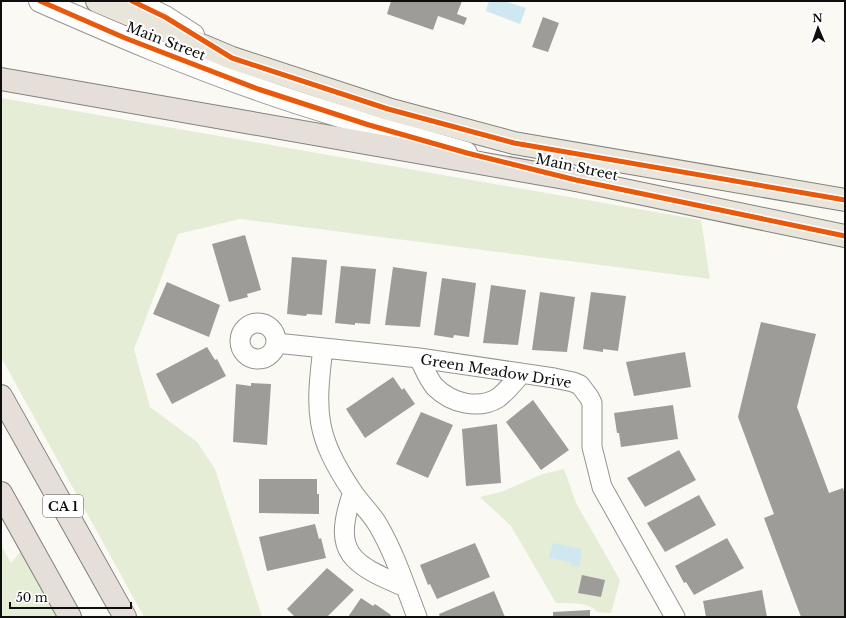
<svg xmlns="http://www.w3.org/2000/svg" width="846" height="618" viewBox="0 0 846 618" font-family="'Libre Baskerville',serif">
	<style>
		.green { fill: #e5edd6 }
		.water { fill: #cee7f0 }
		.building { fill: #9e9c98 }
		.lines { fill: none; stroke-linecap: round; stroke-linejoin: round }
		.minor-casing { stroke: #949491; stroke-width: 21 }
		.tertiary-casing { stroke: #949491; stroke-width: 24 }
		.primary-casing { stroke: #82817e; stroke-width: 24 }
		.motorway-casing { stroke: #82817e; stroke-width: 24 }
		.minor { stroke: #fefefd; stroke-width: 19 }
		.tertiary { stroke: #fefefd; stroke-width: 22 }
		.primary { stroke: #e9e5db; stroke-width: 22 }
		.motorway { stroke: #e6ded8; stroke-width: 22 }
		.cycleway-casing { stroke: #fff; stroke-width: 8 }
		.cycleway { stroke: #e8590c; stroke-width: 5 }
		.labels { text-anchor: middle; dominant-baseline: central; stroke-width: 4; stroke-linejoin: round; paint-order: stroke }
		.shield { fill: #fff; stroke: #565656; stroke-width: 1 }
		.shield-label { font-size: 13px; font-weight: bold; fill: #0e0e0e }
		.street-label { font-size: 14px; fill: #0e0e0e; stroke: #fff }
	</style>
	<rect width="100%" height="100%" fill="#faf9f3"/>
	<path class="green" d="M 1,98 L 701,220 L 710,279 L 240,219 L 178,234 L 134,349 L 150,407 L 197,442 L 215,469 L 262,617 L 144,617 L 1,357 Z
		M 564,469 L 576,503 L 620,580 L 611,613 L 597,612 C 589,601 568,604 556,603 L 511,526 L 480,497 L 501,492 L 543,474 Z
		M 27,544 L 65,617 L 1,617 L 1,545 L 11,563 Z"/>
	<path class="water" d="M 489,1 L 504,1 L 526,8 L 520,24 L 486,11 Z
		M 553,543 L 582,549 L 579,567 L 571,565 L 571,562 L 549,558 Z"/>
	<path class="building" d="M 391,1 L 462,1 L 457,14 L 467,18 L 464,25 L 438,16 L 433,30 L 387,14 Z
		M 543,17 L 559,23 L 548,52 L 532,47 Z
		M 245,235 L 261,290 L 247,294 L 248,297 L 229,302 L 212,244 Z
		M 292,257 L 327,260 L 322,315 L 307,314 L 306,316 L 287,314 Z
		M 341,266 L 376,269 L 370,324 L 355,323 L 355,325 L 335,323 Z
		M 393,267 L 427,272 L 420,327 L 385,325 Z
		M 442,278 L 476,283 L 469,337 L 454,335 L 453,338 L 434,335 Z
		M 167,282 L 220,305 L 209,337 L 153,314 Z
		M 491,285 L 526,290 L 518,345 L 483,343 Z
		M 540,292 L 575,297 L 567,352 L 532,350 Z
		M 591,292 L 626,296 L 618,351 L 603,349 L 603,352 L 583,349 Z
		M 761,322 L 816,334 L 797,407 L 829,493 L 843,488 L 845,494 L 845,617 L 801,617 L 764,518 L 774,514 L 738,417 Z
		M 207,347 L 215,360 L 217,359 L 226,376 L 172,404 L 156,374 Z
		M 685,352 L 691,387 L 634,396 L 626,362 Z
		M 393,377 L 402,390 L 404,388 L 415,404 L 365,438 L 346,409 Z
		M 251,383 L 271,384 L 267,445 L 233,442 L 236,384 L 251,386 Z
		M 533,400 L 569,450 L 541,470 L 506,422 Z
		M 673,405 L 678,439 L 621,447 L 619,433 L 617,433 L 614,413 Z
		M 421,412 L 453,425 L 428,478 L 396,464 Z
		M 497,424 L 501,483 L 466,486 L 462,429 Z
		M 679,450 L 696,480 L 645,507 L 627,478 Z
		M 259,479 L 317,479 L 317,494 L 319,494 L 319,514 L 259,513 Z
		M 699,495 L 716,525 L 665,552 L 647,523 Z
		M 315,524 L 319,539 L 321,538 L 326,558 L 267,571 L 259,537 Z
		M 727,538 L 744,568 L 694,595 L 686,582 L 684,583 L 675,566 Z
		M 475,543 L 490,577 L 437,599 L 430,584 L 428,585 L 420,565 Z
		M 327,568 L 354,590 L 327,617 L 295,617 L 287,609 Z
		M 582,575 L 605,580 L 601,597 L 578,593 Z
		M 762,590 L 767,617 L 706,617 L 703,601 Z
		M 494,591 L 505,617 L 440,617 L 439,614 Z
		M 361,598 L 373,606 L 375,604 L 391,615 L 390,617 L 348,617 Z
		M 590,610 L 590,617 L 553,617 L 553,612 Z"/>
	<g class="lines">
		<g class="minor-casing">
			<path id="minor" d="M240 341a18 18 0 1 1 36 0a18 18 0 1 1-36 0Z
				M 276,343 L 419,358 L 554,378 L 573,382 L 580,385 L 589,397 L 592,403 L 592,447 L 602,487 L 675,617
				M 323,348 C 315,413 315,435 352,491 C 360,503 371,513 378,525 C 395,554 405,586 417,617
				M 419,358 C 424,368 428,379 435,387 C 451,403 478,410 498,398 C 507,391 514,382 522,373
				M 353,492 C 331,554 352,564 405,587"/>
		</g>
		<g class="tertiary-casing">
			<path id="tertiary" d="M 40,1 C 113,33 185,64 260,90 C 328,114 397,133 466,153
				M 132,1 L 165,17 L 193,35"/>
		</g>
		<g class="primary-casing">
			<path id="primary" d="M 97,1 L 232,58 L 388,109 L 514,143 L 845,200
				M 576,180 L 845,236"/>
		</g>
		<g class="motorway-casing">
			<path id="motorway" d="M 1,79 L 576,180
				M 1,396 L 125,617
				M 1,493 L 70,617"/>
		</g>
		<use href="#minor" class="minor"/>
		<use href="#tertiary" class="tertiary"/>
		<use href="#primary" class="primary"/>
		<use href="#motorway" class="motorway"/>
		<g class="cycleway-casing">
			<path id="cycleway" d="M 40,1 L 125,38 L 258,89 L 369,125 L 467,153 L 576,180 L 845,236
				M 132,1 L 165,17 L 232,58 L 388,109 L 514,143 L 845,200"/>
		</g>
		<use href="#cycleway" class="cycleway"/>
	</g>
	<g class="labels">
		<rect class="shield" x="43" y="495" width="40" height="22" rx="3"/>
		<g class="shield-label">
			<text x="63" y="506">CA 1</text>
		</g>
		<g class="street-label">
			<text transform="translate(166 41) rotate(21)">Main Street</text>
			<text transform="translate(577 167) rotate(12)">Main Street</text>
			<text transform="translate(496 371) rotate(9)">Green Meadow Drive</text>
		</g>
	</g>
	<rect width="846" height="618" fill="none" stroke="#0e0e0e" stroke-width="4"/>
	<g transform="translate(818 28) rotate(358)" stroke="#ffffff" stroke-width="3" paint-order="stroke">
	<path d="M0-3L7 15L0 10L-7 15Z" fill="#0e0e0e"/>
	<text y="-6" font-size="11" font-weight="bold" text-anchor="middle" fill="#0e0e0e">N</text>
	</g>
	<path d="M10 602v6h121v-6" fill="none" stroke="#0e0e0e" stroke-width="2"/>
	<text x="16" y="602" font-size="12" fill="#0e0e0e" stroke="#ffffff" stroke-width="3" paint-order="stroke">50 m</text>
</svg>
